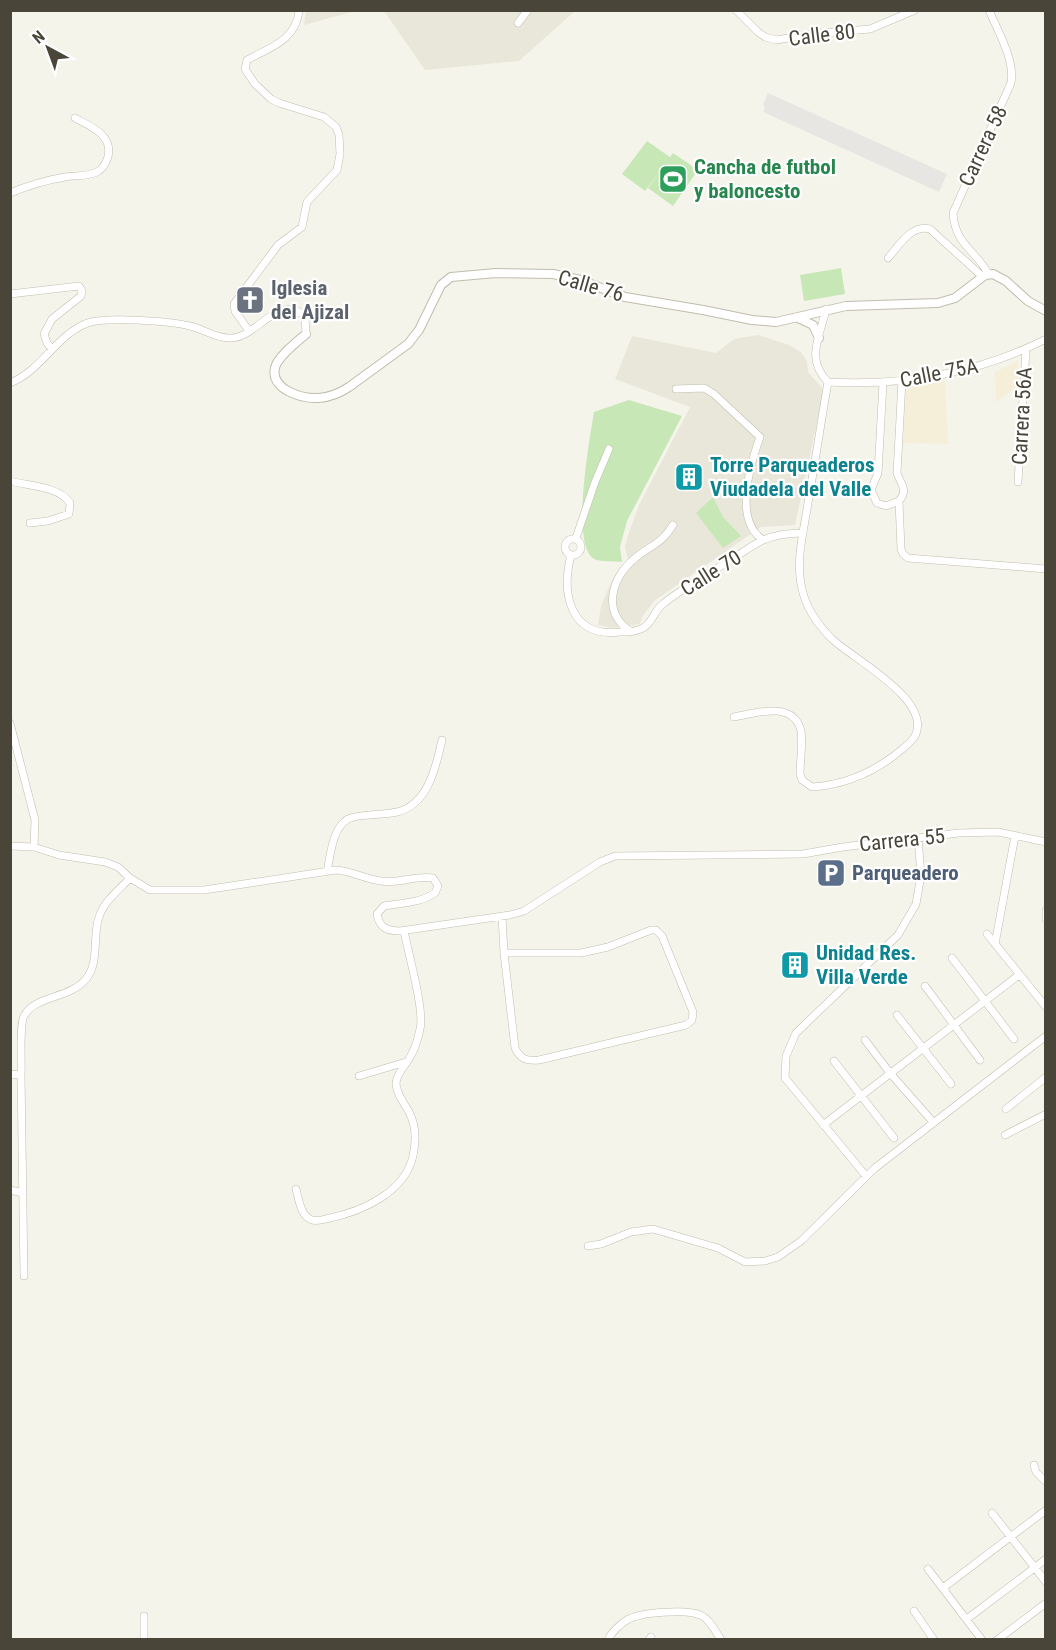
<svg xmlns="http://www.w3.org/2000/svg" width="1056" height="1650" viewBox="0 0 1056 1650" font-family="'Roboto Condensed',sans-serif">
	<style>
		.residential { fill: #e9e7d9 }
		.commercial { fill: #f5eed8 }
		.green { fill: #c8e7b6 }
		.parking { fill: #e7e6e2 }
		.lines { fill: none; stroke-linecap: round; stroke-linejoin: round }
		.minor-casing { stroke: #c0bdae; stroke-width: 8 }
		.tertiary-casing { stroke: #c0bdae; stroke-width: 10 }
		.minor { stroke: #fff; stroke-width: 7 }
		.tertiary { stroke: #fff; stroke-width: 8 }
		.labels { text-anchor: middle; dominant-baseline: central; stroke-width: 4.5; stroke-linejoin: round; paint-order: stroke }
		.street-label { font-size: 21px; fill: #494639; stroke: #fff }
		.leisure-label { font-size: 21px; font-weight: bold; fill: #27864d; stroke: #fff; text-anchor: start }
		.worship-label { font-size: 21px; font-weight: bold; fill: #5b616d; stroke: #fff; text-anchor: start }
		.culture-label { font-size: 21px; font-weight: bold; fill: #0d838f; stroke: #fff; text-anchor: start }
		.service-label { font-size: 21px; font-weight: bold; fill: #4e5e75; stroke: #fff; text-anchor: start }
	</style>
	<rect width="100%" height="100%" fill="#f5f4eb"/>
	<path class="residential" d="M 306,11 L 306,10 L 355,11 L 304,25 Z
		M 384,11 L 575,11 L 519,61 L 425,70 Z
		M 758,335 L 789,345 L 802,353 L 807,362 L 808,372 L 824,390 L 795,525 L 761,527 L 654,601 L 642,617 L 640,624 L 613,628 L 598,625 L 601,606 L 609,587 L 616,573 L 628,559 L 625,547 L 628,535 L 639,505 L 690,407 L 615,379 L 632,336 L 716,353 L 734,339 Z"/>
	<path class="commercial" d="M 1018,361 L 1018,386 L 996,402 L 995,372 Z
		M 945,380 L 948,444 L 903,443 L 906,386 L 923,385 Z"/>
	<path class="green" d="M 647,141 L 670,157 L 673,153 L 698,170 L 673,206 L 648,188 L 661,170 L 645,191 L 622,174 Z
		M 841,268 L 845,294 L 804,301 L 800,275 Z
		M 629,400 L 682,416 L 627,521 L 620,547 L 622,562 C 614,561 600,562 594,559 C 570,544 590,438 594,412 Z
		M 713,497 L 723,517 L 741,536 L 723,548 L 696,513 Z"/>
	<path class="parking" d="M 768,93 L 947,174 L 939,192 L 763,112 L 765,107 L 763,105 Z"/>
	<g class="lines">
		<g class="minor-casing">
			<path id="minor" d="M 736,10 L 758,32 L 765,37 L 776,40 L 813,34 L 870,29 L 915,10
				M 518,23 L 528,10
				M 10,193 C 27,186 47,180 65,177 C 75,175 87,177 97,172 C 103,169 106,163 108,157 C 113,135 92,127 75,118
				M 888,258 C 899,246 911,224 930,229 L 983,277
				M 988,273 C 974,249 955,244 953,213 L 1011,83 C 1015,59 998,32 989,10
				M 10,294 L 79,286 L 82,291 L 81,296 L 52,319 L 44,334 L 47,343 L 52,349
				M 826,309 C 820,337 805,359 828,382
				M 249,331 L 235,311 L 234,304 L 278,245 L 302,227 L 307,202 L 337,170 L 340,154 L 339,135 L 336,127 L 324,117 L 279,103 L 271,99 L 255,84 L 245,69 L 247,60 C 269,48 297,40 299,10
				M 828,382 C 904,386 977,374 1046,339
				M 10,383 C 41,371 55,337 85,324 C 102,316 170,321 190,326 C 204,329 214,338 229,338 C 253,339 267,308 294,309 L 305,316 L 306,334
				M 883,383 L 878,473 L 871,490 L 877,503 L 886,506 L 899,501 C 909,490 900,483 897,473 L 902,381
				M 676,389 L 704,388 L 714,394 L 760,437 C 750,465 733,520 763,540
				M 10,481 C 29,486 59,486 70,503 L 69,514 L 48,521 L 30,523
				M 1018,482 L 1026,349
				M 899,501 L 901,549 L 903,554 L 908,558 L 1046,569
				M 576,538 L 595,482 L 609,449
				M565 547a8 8 0 1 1 16 0a8 8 0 1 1-16 0Z
				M 571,555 C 561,594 570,638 620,632 C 628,632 636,632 643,628 C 653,623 654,610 663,604 C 681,589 704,577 724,564 C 737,557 750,546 763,540 C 775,535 790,533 803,533
				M 630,631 C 602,612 611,579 634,559 C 649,546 662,544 673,525
				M 734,717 C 755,713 794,700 801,731 C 803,743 800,762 800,774 L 802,780 L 812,787 C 843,785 870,774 895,755 C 902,749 910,744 915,736 C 933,700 853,659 832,639 C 818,625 806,608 802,589 C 795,561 804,530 808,503 C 815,463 821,422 828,382
				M 10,723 L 35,820 L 34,847
				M 10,846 L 34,847 L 59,855 L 105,862 L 118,867 L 130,878
				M 327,872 C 330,857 332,834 343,823 C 349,816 360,816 369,815 C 378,814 388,814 397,812 C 428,805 436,767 442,740
				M 1046,911 L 1046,919
				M 502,916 L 504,953 L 515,1048 C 521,1060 527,1061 539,1060 L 686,1025 L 692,1020 L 693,1012 L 662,936 L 656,930 L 651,930 L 608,947 L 581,953 L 504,953
				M 987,934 L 1046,1007
				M 995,944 L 1015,836
				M 952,958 L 1014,1039
				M 925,986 L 980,1060
				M 897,1015 L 951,1084
				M 865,1040 L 890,1073 L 933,1122
				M 834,1061 L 894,1138
				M 10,1074 L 21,1075 C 22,1061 19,1026 24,1016 C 35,995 70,999 86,979 C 100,962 92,937 99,917 C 104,901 119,890 130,878 L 150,890 L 204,890 L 336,870 C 352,871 365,879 381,881 C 399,884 416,875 433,878 L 438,886 L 435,893 C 420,903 402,903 384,906 L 377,914 C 379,928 388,931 400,931 L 510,915 L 524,911 L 600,862 L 615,856 L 803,854 L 843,847 L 959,833 L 998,832 L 1046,842
				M 21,1075 L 24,1276
				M 359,1076 L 406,1062
				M 1006,1109 L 1046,1077
				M 823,1125 L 1019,975
				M 1005,1135 L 1046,1114
				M 866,1176 L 785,1078 L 786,1056 L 796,1033 L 898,935 L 916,904 L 921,875 L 918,838
				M 296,1189 C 299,1199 300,1216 312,1220 C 317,1222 325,1219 330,1218 C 363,1211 405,1192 413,1156 C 416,1142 416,1125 409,1112 C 404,1103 396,1093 396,1083 C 397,1073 404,1067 409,1059 C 414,1051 418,1039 420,1029 C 425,1012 408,952 404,931
				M 10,1190 L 23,1193
				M 588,1246 L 601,1244 L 631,1232 L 653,1229 L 718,1248 L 745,1262 L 765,1261 L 778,1257 L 801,1241 L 875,1168 L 1046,1036
				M 1034,1465 L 1036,1472 L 1046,1482
				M 992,1513 L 1046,1582
				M 928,1569 L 982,1640
				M 943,1588 L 1046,1510
				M 914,1611 L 934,1640
				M 144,1616 L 144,1640
				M 967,1619 L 1046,1559
				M 608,1640 C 611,1633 620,1624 627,1620 C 640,1612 687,1609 700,1615 C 709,1618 716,1632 721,1640
				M 649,1640 L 651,1637
				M 997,1640 L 1046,1603"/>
		</g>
		<g class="tertiary-casing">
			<path id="tertiary" d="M 798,318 L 813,325 L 819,338
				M 306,334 C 298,341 277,357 275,368 C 270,390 303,399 319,398 C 330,397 340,393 349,387 L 408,344 L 419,330 L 441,285 L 451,277 L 496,273 L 553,274 L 580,280 L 625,297 L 703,310 L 752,320 L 776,322 L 846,306 L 938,303 L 955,298 L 985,275 L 993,274 L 1006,281 L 1028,301 L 1046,311"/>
		</g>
		<use href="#minor" class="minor"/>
		<use href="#tertiary" class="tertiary"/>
	</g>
	<defs>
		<g id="stadium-square" transform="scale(1.5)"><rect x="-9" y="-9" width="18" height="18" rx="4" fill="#2e9e5b" stroke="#fff"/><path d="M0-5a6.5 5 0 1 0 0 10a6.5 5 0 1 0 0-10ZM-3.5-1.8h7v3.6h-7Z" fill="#fff"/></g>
		<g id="church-square" transform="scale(1.5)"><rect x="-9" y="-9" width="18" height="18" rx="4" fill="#6b7280" stroke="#fff"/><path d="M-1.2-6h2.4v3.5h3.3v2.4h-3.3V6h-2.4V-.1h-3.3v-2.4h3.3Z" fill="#fff"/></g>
		<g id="building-square" transform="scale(1.5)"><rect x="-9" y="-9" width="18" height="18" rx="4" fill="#0f9aa8" stroke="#fff"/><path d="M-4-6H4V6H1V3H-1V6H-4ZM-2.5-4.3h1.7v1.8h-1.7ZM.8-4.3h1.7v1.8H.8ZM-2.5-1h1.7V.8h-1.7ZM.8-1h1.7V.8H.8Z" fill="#fff"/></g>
		<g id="parking-square" transform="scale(1.5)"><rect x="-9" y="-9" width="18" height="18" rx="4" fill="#5c6f8a" stroke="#fff"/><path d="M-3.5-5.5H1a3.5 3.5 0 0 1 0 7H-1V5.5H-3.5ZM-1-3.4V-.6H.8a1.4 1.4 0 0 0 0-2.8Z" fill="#fff"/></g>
	</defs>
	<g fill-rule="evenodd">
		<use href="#stadium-square" x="673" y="179"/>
		<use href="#church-square" x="250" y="300"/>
		<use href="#building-square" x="689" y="477"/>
		<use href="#parking-square" x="831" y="873"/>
		<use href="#building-square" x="795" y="965"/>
	</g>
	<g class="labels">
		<g class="street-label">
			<text transform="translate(822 35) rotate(-7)">Calle 80</text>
			<text transform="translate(983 146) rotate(-65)">Carrera 58</text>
			<text transform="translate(591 286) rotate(16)">Calle 76</text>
			<text transform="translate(939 373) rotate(-11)">Calle 75A</text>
			<text transform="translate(1022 416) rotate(-87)">Carrera 56A</text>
			<text transform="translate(711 573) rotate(-32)">Calle 70</text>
			<text transform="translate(902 840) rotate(-6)">Carrera 55</text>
		</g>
		<g class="leisure-label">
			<text x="694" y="167">Cancha de futbol<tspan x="694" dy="24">y baloncesto</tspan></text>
		</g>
		<g class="worship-label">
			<text x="271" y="288">Iglesia<tspan x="271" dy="24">del Ajizal</tspan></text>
		</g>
		<g class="culture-label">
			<text x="710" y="465">Torre Parqueaderos<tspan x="710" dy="24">Viudadela del Valle</tspan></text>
			<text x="816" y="953">Unidad Res.<tspan x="816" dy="24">Villa Verde</tspan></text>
		</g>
		<g class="service-label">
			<text x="852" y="873">Parqueadero</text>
		</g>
	</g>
	<rect width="1056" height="1650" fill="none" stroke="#494639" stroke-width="24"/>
	<g transform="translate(48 48) rotate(319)" stroke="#ffffff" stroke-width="4.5" paint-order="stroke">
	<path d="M0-4.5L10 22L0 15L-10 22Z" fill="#494639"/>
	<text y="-9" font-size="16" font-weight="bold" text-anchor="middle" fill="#494639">N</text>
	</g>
</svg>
